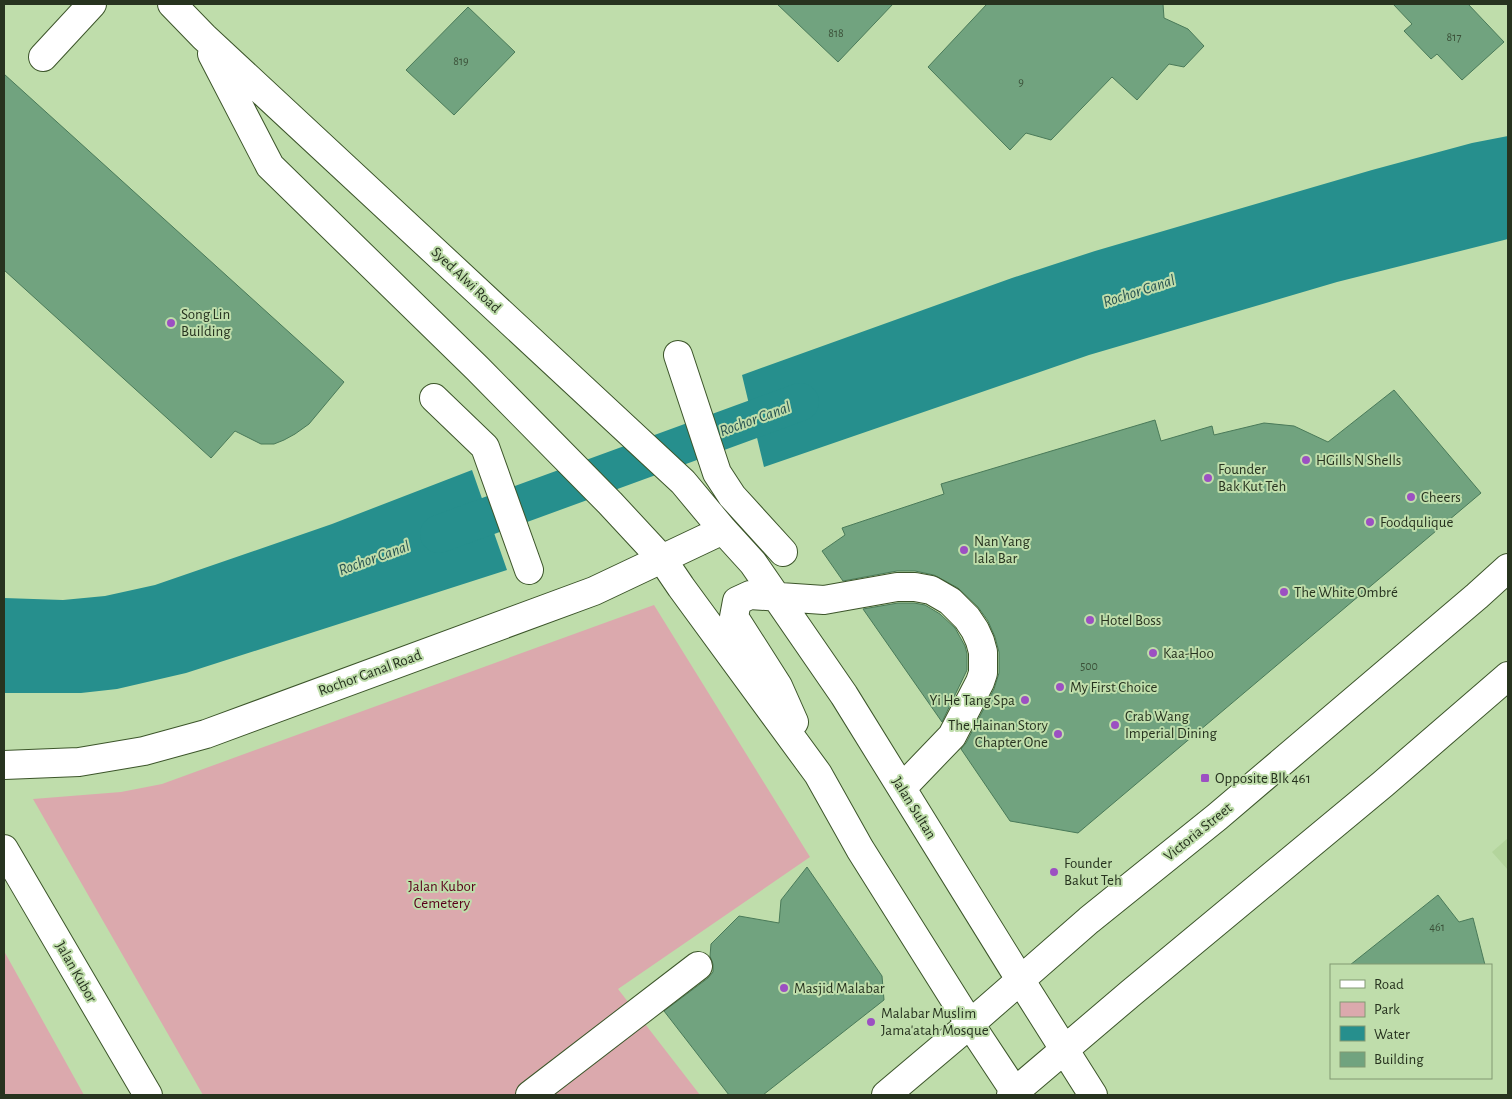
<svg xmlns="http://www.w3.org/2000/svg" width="1512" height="1099" viewBox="0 0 1512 1099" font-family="'Alegreya Sans',sans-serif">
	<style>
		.built { fill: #b3d49c }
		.green { fill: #dba9ad }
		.water { fill: #268f8d }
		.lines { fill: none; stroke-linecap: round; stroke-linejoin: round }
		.canal { stroke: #268f8d; stroke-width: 38 }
		.building { fill: #71a37f; stroke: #4a7a59 }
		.minor-casing { stroke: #3c552a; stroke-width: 30 }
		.major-casing { stroke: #3c552a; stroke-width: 30 }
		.minor { stroke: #fff; stroke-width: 28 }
		.major { stroke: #fff; stroke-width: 28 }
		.poi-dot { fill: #9c50c2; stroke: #bfddab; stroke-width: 2 }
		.labels { text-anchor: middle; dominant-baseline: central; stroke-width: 4; stroke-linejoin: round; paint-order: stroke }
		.number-label { font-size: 12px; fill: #3a4f37 }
		.street-label { font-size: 15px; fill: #27331f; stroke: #bfddab }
		.poi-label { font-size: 15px; fill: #27331f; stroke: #bfddab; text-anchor: start }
		.park-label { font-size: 15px; fill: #5a001b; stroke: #bfddab }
		.water-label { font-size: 16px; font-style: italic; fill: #275352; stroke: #bfddab }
	</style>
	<rect width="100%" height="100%" fill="#bfddab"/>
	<path class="built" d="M 1508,838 L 1508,870 L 1492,852 Z"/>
	<path class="green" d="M 654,605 L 810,857 L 618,989 L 700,1095 L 203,1095 L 33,799 L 121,792 L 162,784 Z
		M 4,951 L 84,1095 L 4,1095 Z"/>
	<path class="water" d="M 1508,136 L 1508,239 L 1337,282 L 1089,355 L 764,467 L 742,375 L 1012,278 L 1095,251 L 1372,170 L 1472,143 Z
		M 472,470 L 507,570 L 186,673 L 117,689 L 81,693 L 4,693 L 4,598 L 63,600 L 105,596 L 155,585 L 332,524 Z"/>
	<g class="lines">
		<path class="canal" d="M 439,534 L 800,402"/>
	</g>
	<path class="building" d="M 777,4 L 893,4 L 838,62 Z
		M 987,4 L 1163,4 L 1164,18 L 1188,29 L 1204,46 L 1184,67 L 1169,64 L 1137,100 L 1112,77 L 1051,140 L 1026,133 L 1010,150 L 928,67 Z
		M 1393,4 L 1468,4 L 1504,42 L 1462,80 L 1437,54 L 1431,59 L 1404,31 L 1412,24 Z
		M 468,7 L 515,52 L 454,115 L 406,70 Z
		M 4,74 L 344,382 L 309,424 L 295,434 L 284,440 L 274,444 L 261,444 L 235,431 L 211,458 L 4,270 Z
		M 1394,390 L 1481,493 L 1078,833 L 1010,821 L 961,749 L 966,743 L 994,689 L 999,673 L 999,652 L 995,637 L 988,621 L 978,607 L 958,588 L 934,575 L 915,571 L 897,571 L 843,581 L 822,551 L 845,535 L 842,528 L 944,494 L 941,484 L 1155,420 L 1161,441 L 1212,426 L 1214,435 L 1264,423 L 1294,426 L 1328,442 Z
		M 898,603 L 914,603 L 925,605 L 940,614 L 955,628 L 965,646 L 967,654 L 967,670 L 942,722 L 863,609 Z
		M 807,867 L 882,976 L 884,1000 L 763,1095 L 729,1095 L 664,1011 L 708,978 L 713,972 L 713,964 L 710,956 L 711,944 L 739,916 L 779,923 L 781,900 Z
		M 1438,895 L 1459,922 L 1473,918 L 1485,965 L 1350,965 Z"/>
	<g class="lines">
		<g class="minor-casing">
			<path id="minor" d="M 172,4 L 204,37 L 683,482 L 723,530 L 753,563 L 844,695 L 1021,981
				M 212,54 L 270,166 L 477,368 L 610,503 L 662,559 L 681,587 L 818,774 L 860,849 L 970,1024
				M 43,57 L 92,4
				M 678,355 L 717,473 L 732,496 L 783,552
				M 434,398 L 485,447 L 529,570
				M 794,722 L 778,686 L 734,617 L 737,601 L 750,595 L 824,600 L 897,587 L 915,587 L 931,590 L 950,601 L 967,618 L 975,630 L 980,641 L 983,652 L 983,673 L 980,682 L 952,736 L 902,788
				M 4,765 L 79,762 L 144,751 L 206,734 L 594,591 L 723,530
				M 4,849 L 148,1095
				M 530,1095 L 698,966"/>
		</g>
		<g class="major-casing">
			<path id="major" d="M 1021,981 L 1093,1095
				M 970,1024 L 1017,1095
				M 886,1095 L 970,1024 L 1089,920 L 1217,817 L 1477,596 L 1508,568
				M 1011,1095 L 1131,993 L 1383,784 L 1508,676"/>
		</g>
		<use href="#minor" class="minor"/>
		<use href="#major" class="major"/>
	</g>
	<g class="poi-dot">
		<circle cx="171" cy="323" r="5"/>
		<circle cx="1306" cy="460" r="5"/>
		<circle cx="1208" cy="478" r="5"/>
		<circle cx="1411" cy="497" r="5"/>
		<circle cx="1370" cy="522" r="5"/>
		<circle cx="964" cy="550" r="5"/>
		<circle cx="1284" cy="592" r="5"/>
		<circle cx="1090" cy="620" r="5"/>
		<circle cx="1153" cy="653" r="5"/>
		<circle cx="1060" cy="687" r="5"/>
		<circle cx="1025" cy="700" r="5"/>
		<circle cx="1115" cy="725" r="5"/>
		<circle cx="1058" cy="734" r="5"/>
		<rect x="1200" y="773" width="10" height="10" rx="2.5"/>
		<circle cx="1054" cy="872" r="5"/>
		<circle cx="784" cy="988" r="5"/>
		<circle cx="871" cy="1022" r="5"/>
	</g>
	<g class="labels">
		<g class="number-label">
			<text x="836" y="33">818</text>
			<text x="1454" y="37">817</text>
			<text x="461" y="61">819</text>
			<text x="1021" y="82">9</text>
			<text x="1089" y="666">500</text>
			<text x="1437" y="927">461</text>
		</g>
		<g class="street-label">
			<text transform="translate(466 280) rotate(43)">Syed Alwi Road</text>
			<text transform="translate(370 673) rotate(-20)">Rochor Canal Road</text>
			<text transform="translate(914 808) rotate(58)">Jalan Sultan</text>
			<text transform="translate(1198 832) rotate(-39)">Victoria Street</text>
			<text transform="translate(76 972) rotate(60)">Jalan Kubor</text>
		</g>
		<g class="poi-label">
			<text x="181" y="314">Song Lin<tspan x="181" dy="17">Building</tspan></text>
			<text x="1316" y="460">HGills N Shells</text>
			<text x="1218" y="469">Founder<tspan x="1218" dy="17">Bak Kut Teh</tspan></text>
			<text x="1421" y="497">Cheers</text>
			<text x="1380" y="522">Foodqulique</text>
			<text x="974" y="541">Nan Yang<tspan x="974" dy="17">lala Bar</tspan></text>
			<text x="1294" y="592">The White Ombré</text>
			<text x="1100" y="620">Hotel Boss</text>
			<text x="1163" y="653">Kaa-Hoo</text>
			<text x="1070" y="687">My First Choice</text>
			<text x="1015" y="700" text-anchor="end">Yi He Tang Spa</text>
			<text x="1125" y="716">Crab Wang<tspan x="1125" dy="17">Imperial Dining</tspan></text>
			<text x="1048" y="725" text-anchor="end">The Hainan Story<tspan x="1048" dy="17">Chapter One</tspan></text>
			<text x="1215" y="778">Opposite Blk 461</text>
			<text x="1064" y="863">Founder<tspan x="1064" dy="17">Bakut Teh</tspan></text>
			<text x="794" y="988">Masjid Malabar</text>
			<text x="881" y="1013">Malabar Muslim<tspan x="881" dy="17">Jama'atah Mosque</tspan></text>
		</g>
		<g class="park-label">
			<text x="442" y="886">Jalan Kubor<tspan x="442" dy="17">Cemetery</tspan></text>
		</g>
		<g class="water-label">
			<text transform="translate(1139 291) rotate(-18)">Rochor Canal</text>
			<text transform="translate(755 419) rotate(-20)">Rochor Canal</text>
			<text transform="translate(374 558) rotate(-20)">Rochor Canal</text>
		</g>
	</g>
	<rect width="1512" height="1099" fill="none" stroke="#27331f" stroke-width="10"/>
	<rect x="1330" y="964" width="162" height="115" fill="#bfddab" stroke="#829973"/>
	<rect x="1340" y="980" width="25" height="8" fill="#ffffff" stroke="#829973"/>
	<text x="1374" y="989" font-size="15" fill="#27331f">Road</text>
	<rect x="1340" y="1002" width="25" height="15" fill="#dba9ad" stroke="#829973"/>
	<text x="1374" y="1014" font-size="15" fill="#27331f">Park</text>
	<rect x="1340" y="1026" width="25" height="15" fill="#268f8d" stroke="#829973"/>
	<text x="1374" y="1039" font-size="15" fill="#27331f">Water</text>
	<rect x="1340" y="1052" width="25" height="15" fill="#71a37f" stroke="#829973"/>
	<text x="1374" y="1064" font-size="15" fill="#27331f">Building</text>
</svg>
